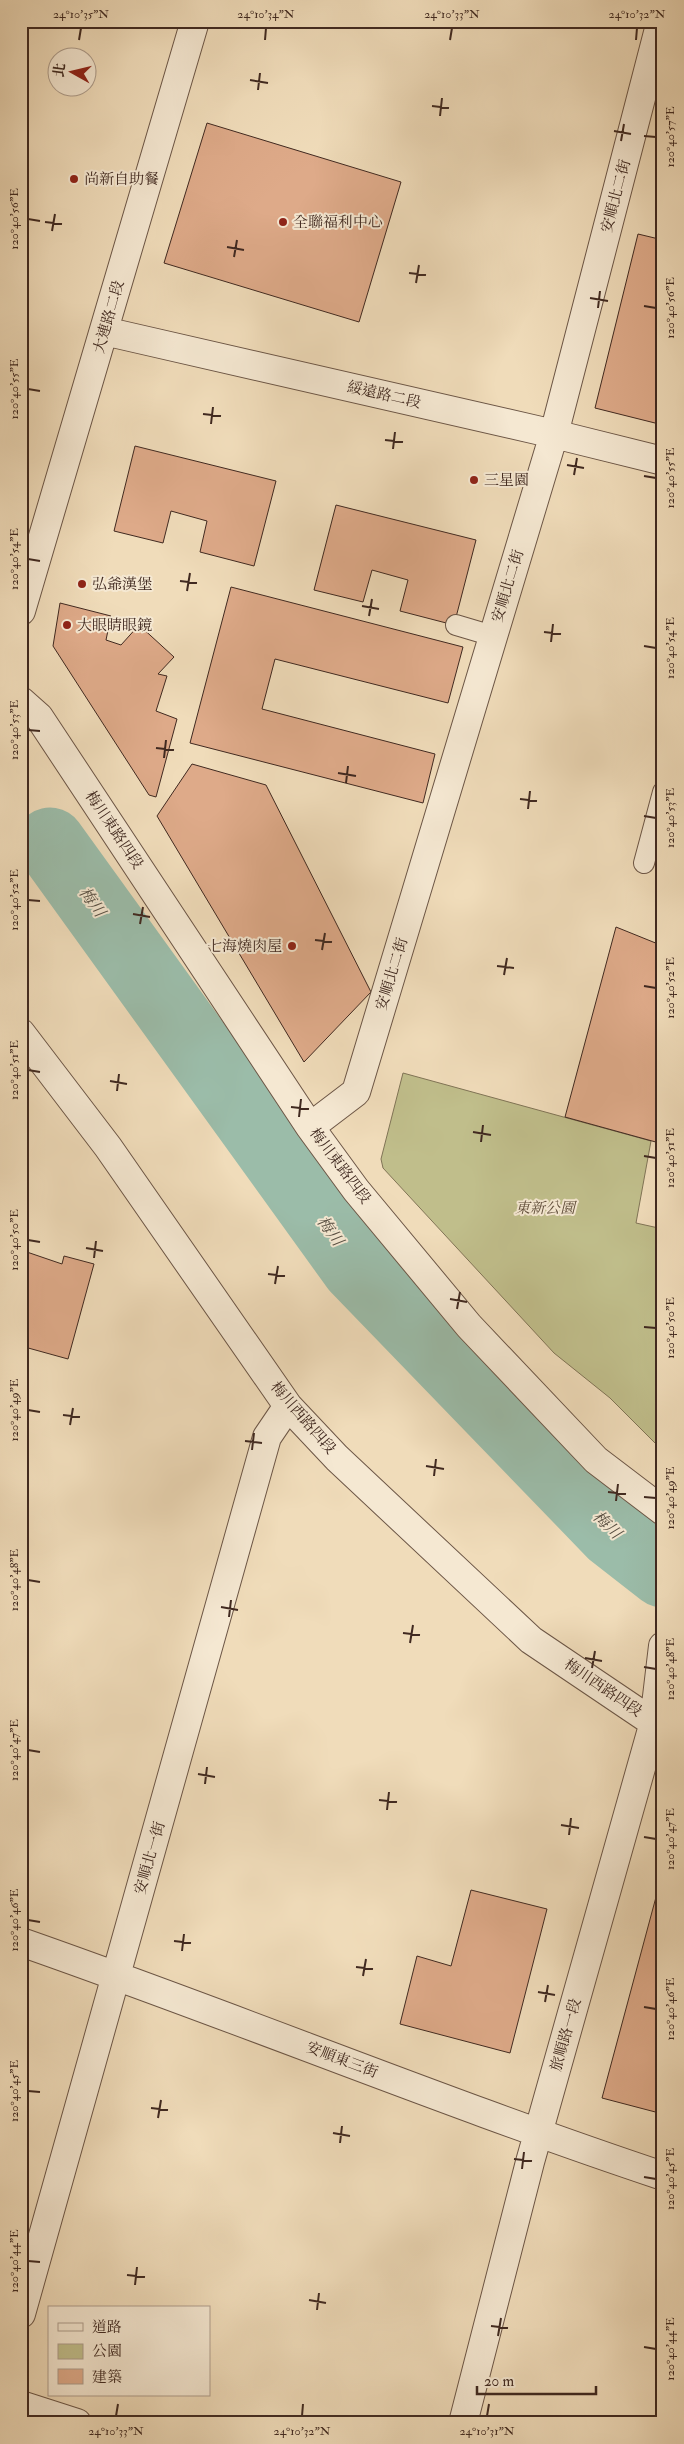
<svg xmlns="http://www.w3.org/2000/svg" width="684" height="2444" viewBox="0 0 684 2444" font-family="'IM FELL Double Pica','Noto Serif TC',serif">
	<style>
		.green { fill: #c0be8b; stroke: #807456 }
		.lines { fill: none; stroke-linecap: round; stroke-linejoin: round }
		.river { stroke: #9bbca9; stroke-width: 71 }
		.building { fill: #deaa89; stroke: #402920 }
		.lane-casing { stroke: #6c5646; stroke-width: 22 }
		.street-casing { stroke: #6c5646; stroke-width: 30 }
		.lane { stroke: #f5e8d2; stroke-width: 20 }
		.street { stroke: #f5e8d2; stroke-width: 28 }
		.ticks { fill: none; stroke: #402920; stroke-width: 2 }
		.poi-dot { fill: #8f2418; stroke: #f5e8d2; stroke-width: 2 }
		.labels { text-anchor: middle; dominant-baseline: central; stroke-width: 4; stroke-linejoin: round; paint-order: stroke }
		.poi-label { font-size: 15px; fill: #402920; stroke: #f5e8d2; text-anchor: start }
		.street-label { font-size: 15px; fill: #402920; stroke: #f5e8d2 }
		.park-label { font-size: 15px; font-style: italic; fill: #604e3b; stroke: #f5e8d2 }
		.water-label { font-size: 16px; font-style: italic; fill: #574e42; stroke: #f5e8d2 }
		.neatline { fill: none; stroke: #402920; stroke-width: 2 }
		.ticks-label { font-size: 12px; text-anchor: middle; fill: #402920 }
	</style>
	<rect width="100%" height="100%" fill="#f0dcba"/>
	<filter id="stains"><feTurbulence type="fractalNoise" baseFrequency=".004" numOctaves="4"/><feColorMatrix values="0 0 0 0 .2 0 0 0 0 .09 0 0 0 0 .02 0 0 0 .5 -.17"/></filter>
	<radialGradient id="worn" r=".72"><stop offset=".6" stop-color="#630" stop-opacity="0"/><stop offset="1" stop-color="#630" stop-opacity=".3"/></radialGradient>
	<path class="green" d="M 403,1073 L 651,1141 L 636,1223 L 663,1229 L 663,1451 L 610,1398 L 554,1353 L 383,1168 L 381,1159 Z"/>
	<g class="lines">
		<path class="river" d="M 50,843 L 356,1267 L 613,1533 L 663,1572"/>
	</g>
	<path class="building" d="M 207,123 L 401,182 L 359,322 L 164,263 Z
		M 638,234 L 663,240 L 663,425 L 595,408 Z
		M 135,446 L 276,481 L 254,566 L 200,552 L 207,521 L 171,511 L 163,543 L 114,531 Z
		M 336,505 L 476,540 L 454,625 L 400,611 L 408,580 L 372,570 L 363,602 L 314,590 Z
		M 231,587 L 463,647 L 448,703 L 275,659 L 262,709 L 435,754 L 423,803 L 190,743 Z
		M 60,603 L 111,616 L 106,640 L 121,645 L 139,625 L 174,657 L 158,674 L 167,676 L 156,711 L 177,719 L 156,797 L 149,795 L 53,646 Z
		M 192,764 L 266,785 L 371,992 L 304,1062 L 157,816 Z
		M 663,897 L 663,926 L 656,923 Z
		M 616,927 L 663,946 L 663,1144 L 565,1117 Z
		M 21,1250 L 62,1264 L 64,1256 L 94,1264 L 68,1359 L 21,1346 Z
		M 663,1871 L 663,2114 L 602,2098 Z
		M 471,1890 L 547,1909 L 510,2053 L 400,2024 L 417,1956 L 451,1966 Z"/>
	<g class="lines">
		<g class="lane-casing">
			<path id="lane" d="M 456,625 L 493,636
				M 644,863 L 663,792"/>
		</g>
		<g class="street-casing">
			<path id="street" d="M 104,331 L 554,434 L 663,461
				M 21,611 L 195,21
				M 21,701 L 39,717 L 310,1127 L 356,1190 L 469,1326 L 596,1460 L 663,1511
				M 21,1033 L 108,1147 L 288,1406 L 337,1458 L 531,1640 L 663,1729
				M 310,1127 L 356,1092 L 554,434 L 661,21
				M 21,1942 C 236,2017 447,2104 663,2176
				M 21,2314 L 267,1437 L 288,1406
				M 21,2405 L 77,2423
				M 463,2423 L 530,2162 L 654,1722 L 663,1646"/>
		</g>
		<use href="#lane" class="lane"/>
		<use href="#street" class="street"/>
	</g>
	<path class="ticks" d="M 79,40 L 81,28M 265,40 L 266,28M 450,40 L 452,28M 636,40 L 637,28M 250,80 L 268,83M 258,90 L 260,73M 432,106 L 449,108M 440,116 L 442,98M 614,131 L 631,134M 644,136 L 656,137M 621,141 L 624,124M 28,219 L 40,221M 45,222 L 62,224M 52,231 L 55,214M 227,247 L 244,250M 234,257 L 237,240M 409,273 L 426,275M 416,283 L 419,265M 590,298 L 608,301M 644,306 L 656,308M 598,308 L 600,291M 28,389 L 40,391M 203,414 L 221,416M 211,424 L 213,407M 385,440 L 403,442M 393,449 L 395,432M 567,465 L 584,468M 574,475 L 577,458M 644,476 L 656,478M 28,559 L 40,561M 180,581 L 197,583M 187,591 L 190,573M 362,606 L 379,609M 369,616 L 372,599M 544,632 L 561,634M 551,642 L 553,624M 644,646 L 656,648M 28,730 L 40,731M 156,748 L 174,750M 164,758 L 166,740M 338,773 L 356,776M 346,783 L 348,766M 520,799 L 537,801M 528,809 L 530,791M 644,816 L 656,818M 28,900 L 40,901M 133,914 L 150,917M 140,924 L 143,907M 315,940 L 332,942M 322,950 L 325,933M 497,966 L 514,968M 504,975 L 507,958M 644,986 L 656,988M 28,1070 L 40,1072M 110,1081 L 127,1084M 117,1091 L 119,1074M 291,1107 L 309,1109M 299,1117 L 301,1099M 473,1132 L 491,1135M 481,1142 L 483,1125M 644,1156 L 656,1158M 28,1240 L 40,1242M 86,1248 L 103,1251M 94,1258 L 96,1241M 268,1274 L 285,1276M 275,1284 L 278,1266M 450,1299 L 467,1302M 457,1309 L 460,1292M 644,1327 L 656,1328M 28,1410 L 40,1412M 63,1415 L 80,1417M 70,1425 L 73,1408M 245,1441 L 262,1443M 252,1450 L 254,1433M 426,1466 L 444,1469M 434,1476 L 436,1459M 608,1492 L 626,1494M 644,1497 L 656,1498M 616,1501 L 618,1484M 28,1580 L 40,1582M 221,1607 L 238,1610M 229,1617 L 231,1600M 403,1633 L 420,1635M 410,1643 L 413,1625M 585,1658 L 602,1661M 644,1667 L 656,1669M 592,1668 L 595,1651M 28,1750 L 40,1752M 198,1774 L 215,1777M 205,1784 L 207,1767M 379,1800 L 397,1802M 387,1810 L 389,1792M 561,1825 L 579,1828M 569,1835 L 571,1818M 644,1837 L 656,1839M 28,1920 L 40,1922M 174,1941 L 191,1943M 182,1951 L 184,1934M 356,1967 L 373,1969M 363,1976 L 366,1959M 538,1992 L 555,1995M 545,2002 L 548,1985M 644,2007 L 656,2009M 28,2091 L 40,2092M 151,2108 L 168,2110M 158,2118 L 161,2100M 333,2133 L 350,2136M 340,2143 L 342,2126M 514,2159 L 532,2161M 522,2169 L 524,2152M 644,2177 L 656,2179M 28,2261 L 40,2262M 127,2275 L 145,2277M 135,2285 L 137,2267M 309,2300 L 326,2303M 317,2310 L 319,2293M 491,2326 L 508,2328M 498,2336 L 501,2318M 644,2347 L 656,2349M 116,2416 L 118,2404M 302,2416 L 303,2404M 487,2416 L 489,2404"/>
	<g class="poi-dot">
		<circle cx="74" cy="179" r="5"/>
		<circle cx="283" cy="222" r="5"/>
		<circle cx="474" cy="480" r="5"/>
		<circle cx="82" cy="584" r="5"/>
		<circle cx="67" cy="625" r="5"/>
		<circle cx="292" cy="946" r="5"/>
	</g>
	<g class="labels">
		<g class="poi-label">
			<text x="84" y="179">尚新自助餐</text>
			<text x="293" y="222">全聯福利中心</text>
			<text x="484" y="480">三星園</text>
			<text x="92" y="584">弘爺漢堡</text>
			<text x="77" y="625">大眼睛眼鏡</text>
			<text x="282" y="946" text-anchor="end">七海燒肉屋</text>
		</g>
		<g class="street-label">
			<text transform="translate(616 196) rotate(-75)">安順北二街</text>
			<text transform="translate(109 317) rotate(-74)">大連路二段</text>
			<text transform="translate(384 395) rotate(13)">綏遠路二段</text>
			<text transform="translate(508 586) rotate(-73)">安順北二街</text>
			<text transform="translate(114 830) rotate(56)">梅川東路四段</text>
			<text transform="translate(392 974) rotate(-73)">安順北二街</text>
			<text transform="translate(340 1166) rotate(53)">梅川東路四段</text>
			<text transform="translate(303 1418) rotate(49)">梅川西路四段</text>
			<text transform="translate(603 1688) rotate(34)">梅川西路四段</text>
			<text transform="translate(150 1858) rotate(-74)">安順北一街</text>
			<text transform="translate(566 2035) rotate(-74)">旅順路一段</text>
			<text transform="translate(342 2060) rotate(21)">安順東三街</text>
		</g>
		<g class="park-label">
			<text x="545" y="1208">東新公園</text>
		</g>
		<g class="water-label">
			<text transform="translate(92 902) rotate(54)">梅川</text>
			<text transform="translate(330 1231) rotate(54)">梅川</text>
			<text transform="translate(607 1525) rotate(44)">梅川</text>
		</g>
	</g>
	<rect width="684" height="2444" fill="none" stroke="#f0dcba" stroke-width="55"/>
	<rect x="48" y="2306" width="162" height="90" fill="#f5e8d2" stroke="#ad9c8b"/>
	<rect x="58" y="2323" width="25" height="8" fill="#f5e8d2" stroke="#ad9c8b"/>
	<text x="92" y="2332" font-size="15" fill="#402920">道路</text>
	<rect x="58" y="2344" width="25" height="15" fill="#c0be8b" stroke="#ad9c8b"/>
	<text x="92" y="2356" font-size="15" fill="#402920">公園</text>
	<rect x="58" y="2369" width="25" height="15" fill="#deaa89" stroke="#ad9c8b"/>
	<text x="92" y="2382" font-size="15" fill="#402920">建築</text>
	<g transform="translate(72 72) rotate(278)"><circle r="24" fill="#f5e8d2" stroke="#ad9c8b"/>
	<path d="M0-4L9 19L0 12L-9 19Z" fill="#8f2418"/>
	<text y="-8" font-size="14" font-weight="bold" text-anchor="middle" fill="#402920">北</text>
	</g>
	<path d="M477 2386v8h119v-8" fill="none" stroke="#402920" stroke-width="2.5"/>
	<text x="484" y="2386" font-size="15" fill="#402920" stroke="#f5e8d2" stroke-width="4" paint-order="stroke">20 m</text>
	<rect x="28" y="28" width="628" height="2388" class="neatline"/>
	<g class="ticks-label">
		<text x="81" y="18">24°10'35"N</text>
		<text x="266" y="18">24°10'34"N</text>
		<text x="452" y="18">24°10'33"N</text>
		<text x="637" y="18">24°10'32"N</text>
		<text transform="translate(670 137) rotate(-90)" y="4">120°40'57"E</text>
		<text transform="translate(14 219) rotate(-90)" y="4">120°40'56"E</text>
		<text transform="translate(670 308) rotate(-90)" y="4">120°40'56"E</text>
		<text transform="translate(14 389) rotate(-90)" y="4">120°40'55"E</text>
		<text transform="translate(670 478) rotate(-90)" y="4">120°40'55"E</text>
		<text transform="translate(14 559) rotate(-90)" y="4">120°40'54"E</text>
		<text transform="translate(670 648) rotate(-90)" y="4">120°40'54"E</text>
		<text transform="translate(14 730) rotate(-90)" y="4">120°40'53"E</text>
		<text transform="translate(670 818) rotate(-90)" y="4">120°40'53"E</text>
		<text transform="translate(14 900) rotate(-90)" y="4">120°40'52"E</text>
		<text transform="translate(670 988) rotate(-90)" y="4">120°40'52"E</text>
		<text transform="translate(14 1070) rotate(-90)" y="4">120°40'51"E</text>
		<text transform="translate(670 1158) rotate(-90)" y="4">120°40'51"E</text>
		<text transform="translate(14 1240) rotate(-90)" y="4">120°40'50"E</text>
		<text transform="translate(670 1328) rotate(-90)" y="4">120°40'50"E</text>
		<text transform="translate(14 1410) rotate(-90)" y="4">120°40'49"E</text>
		<text transform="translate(670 1498) rotate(-90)" y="4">120°40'49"E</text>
		<text transform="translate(14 1580) rotate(-90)" y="4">120°40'48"E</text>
		<text transform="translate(670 1669) rotate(-90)" y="4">120°40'48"E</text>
		<text transform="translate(14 1750) rotate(-90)" y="4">120°40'47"E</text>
		<text transform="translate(670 1839) rotate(-90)" y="4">120°40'47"E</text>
		<text transform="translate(14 1920) rotate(-90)" y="4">120°40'46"E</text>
		<text transform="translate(670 2009) rotate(-90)" y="4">120°40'46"E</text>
		<text transform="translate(14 2091) rotate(-90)" y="4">120°40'45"E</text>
		<text transform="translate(670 2179) rotate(-90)" y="4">120°40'45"E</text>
		<text transform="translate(14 2261) rotate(-90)" y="4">120°40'44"E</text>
		<text transform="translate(670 2349) rotate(-90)" y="4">120°40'44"E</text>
		<text x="116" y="2435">24°10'33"N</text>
		<text x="302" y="2435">24°10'32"N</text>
		<text x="487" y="2435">24°10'31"N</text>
	</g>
	<rect width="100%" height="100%" filter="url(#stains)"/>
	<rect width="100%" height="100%" fill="url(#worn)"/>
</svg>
